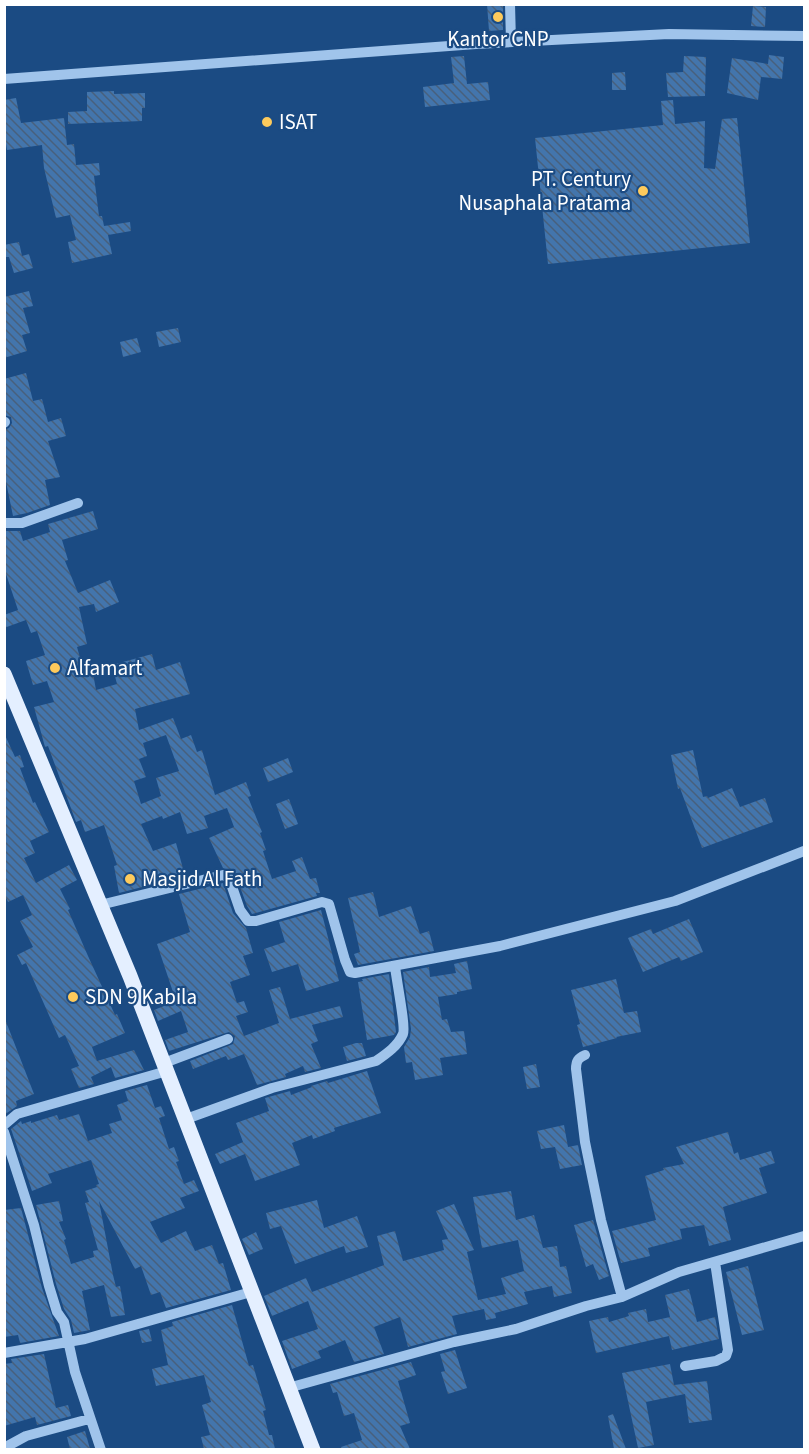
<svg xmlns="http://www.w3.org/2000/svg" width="809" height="1454" viewBox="0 0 809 1454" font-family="'Source Sans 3',sans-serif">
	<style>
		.building { fill: url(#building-back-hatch); fill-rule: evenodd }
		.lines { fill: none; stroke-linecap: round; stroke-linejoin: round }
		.minor { stroke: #a0c4eb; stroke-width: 10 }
		.major { stroke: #e4efff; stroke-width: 15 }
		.poi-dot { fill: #fdca5c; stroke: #1b4b83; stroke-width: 2 }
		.labels { text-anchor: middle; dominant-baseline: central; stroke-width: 4.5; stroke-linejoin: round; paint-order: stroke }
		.poi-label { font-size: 21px; fill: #fff; stroke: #1b4b83; text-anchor: start }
	</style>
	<defs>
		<pattern id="building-back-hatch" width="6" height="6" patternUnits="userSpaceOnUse" patternTransform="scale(1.5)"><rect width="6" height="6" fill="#4375ac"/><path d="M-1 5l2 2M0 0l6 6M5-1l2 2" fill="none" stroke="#48607c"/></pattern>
	</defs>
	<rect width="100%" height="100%" fill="#1b4b83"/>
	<path class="building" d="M 487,4 L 503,4 L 503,30 L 489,31 Z
		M 753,6 L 766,7 L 765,27 L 751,26 Z
		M 769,55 L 784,57 L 782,79 L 761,77 L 758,100 L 727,93 L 732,58 L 768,64 Z
		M 464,56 L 467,84 L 488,82 L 490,100 L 425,107 L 423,87 L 454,83 L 451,57 Z
		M 684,56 L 706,57 L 705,96 L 668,97 L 666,73 L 683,72 Z
		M 625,72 L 626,90 L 612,90 L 612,73 Z
		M 114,91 L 114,94 L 145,93 L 145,108 L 142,108 L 142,121 L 68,124 L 68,112 L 87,111 L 87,92 Z
		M 16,98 L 21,123 L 64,118 L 67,145 L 74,144 L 76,165 L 99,163 L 100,175 L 94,176 L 99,216 L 102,216 L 104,226 L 130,222 L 131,231 L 108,235 L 112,254 L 72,263 L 68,242 L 76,240 L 70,215 L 56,218 L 44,168 L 42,145 L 7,150 L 4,131 L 4,100 Z
		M 673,100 L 675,124 L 705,121 L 704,168 L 715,169 L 722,119 L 737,118 L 750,243 L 548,264 L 535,138 L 663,125 L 661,101 Z
		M 19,242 L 22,256 L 29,254 L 33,268 L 14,273 L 9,257 L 6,257 L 4,245 Z
		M 29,291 L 33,306 L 23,308 L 30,333 L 22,335 L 27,351 L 4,358 L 4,297 Z
		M 178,328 L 181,342 L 159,347 L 156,332 Z
		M 137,338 L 141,352 L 123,357 L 120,342 Z
		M 26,373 L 33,401 L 42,399 L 48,422 L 61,418 L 66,436 L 48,441 L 60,477 L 45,480 L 50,505 L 27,513 L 13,516 L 6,482 L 4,483 L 4,430 L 9,428 L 12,423 L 11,417 L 4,415 L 4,379 Z
		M 93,511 L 98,529 L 62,540 L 68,560 L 65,561 L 78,593 L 110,580 L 119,602 L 96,612 L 94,604 L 79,607 L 87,644 L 77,647 L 85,675 L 93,673 L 96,690 L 117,684 L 112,665 L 152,654 L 156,670 L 180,662 L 190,694 L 135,709 L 139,730 L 173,718 L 181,739 L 191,735 L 197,752 L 202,750 L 215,795 L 246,782 L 251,796 L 248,797 L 262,832 L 260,833 L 266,850 L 263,851 L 272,879 L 296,871 L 292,861 L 302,857 L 310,879 L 316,878 L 320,893 L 316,893 L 317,896 L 252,914 L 247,906 L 236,876 L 232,871 L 223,868 L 209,838 L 234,827 L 227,808 L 204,816 L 208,828 L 187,834 L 180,812 L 163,819 L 162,816 L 141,824 L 153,851 L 176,843 L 185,876 L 119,893 L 114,866 L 117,865 L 104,825 L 85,832 L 81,820 L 76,822 L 48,746 L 45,747 L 34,707 L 54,702 L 47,681 L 33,685 L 26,661 L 45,655 L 37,631 L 31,633 L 26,620 L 4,628 L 4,615 L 18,610 L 4,568 L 4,531 L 20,531 L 23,541 L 50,532 L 48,524 ZM 166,735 L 179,771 L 156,778 L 161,796 L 141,804 L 134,781 L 146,777 L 139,759 L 147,756 L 143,743 Z
		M 4,733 L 15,757 L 20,755 L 24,767 L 20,768 L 33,803 L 35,802 L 49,832 L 30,841 L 35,853 L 24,858 L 36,883 L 69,865 L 77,880 L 60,889 L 70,909 L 68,910 L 88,956 L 115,1015 L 117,1014 L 125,1033 L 92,1047 L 97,1061 L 134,1050 L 144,1070 L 115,1078 L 111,1067 L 91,1077 L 94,1084 L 79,1088 L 71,1069 L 79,1066 L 65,1035 L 59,1038 L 26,963 L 22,965 L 17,955 L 33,947 L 20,921 L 32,915 L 23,895 L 8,902 L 4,893 Z
		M 693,750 L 703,797 L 707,796 L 708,798 L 732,788 L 740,807 L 765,798 L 773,822 L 702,848 L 680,788 L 678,789 L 671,755 Z
		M 288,758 L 293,772 L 268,782 L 263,768 Z
		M 289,799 L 298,824 L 285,829 L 276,804 Z
		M 223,883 L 233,913 L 246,928 L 253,953 L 243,956 L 250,975 L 230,982 L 237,1003 L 244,1001 L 248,1012 L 236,1016 L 244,1036 L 279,1023 L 269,990 L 280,987 L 290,1019 L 340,1006 L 343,1017 L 312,1025 L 318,1041 L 311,1044 L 321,1068 L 305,1072 L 303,1066 L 285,1074 L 286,1077 L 257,1085 L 244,1054 L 228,1060 L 226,1056 L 193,1069 L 190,1061 L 233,1044 L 235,1036 L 229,1032 L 169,1051 L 165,1040 L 188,1032 L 181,1011 L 158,1021 L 154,1010 L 176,1001 L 157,944 L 190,932 L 179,894 Z
		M 373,892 L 379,917 L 411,906 L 420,934 L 429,931 L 434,951 L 358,965 L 354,954 L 360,952 L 348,898 Z
		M 321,910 L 339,981 L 306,991 L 298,964 L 272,972 L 264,949 L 285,942 L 279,922 Z
		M 689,919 L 703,952 L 681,961 L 679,957 L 643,972 L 628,938 L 651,929 L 653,934 Z
		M 467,961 L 472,989 L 457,992 L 457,994 L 438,997 L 442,1020 L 447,1019 L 451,1032 L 464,1031 L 467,1054 L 440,1058 L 443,1075 L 415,1080 L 412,1062 L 406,1063 L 404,1047 L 410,1037 L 411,1029 L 403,972 L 429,967 L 430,977 L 456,973 L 454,964 Z
		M 389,974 L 396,1032 L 394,1035 L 367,1040 L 358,982 L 363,981 L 362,979 Z
		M 616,979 L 624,1013 L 637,1011 L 641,1032 L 616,1037 L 617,1038 L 583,1047 L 577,1025 L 580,1024 L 571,990 Z
		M 5,1019 L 34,1094 L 16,1101 L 17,1106 L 4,1115 Z
		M 356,1043 L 362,1043 L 366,1056 L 347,1061 L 343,1047 Z
		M 536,1064 L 540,1087 L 527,1089 L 523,1067 Z
		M 367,1071 L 381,1113 L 334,1128 L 335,1131 L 313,1139 L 312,1135 L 292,1143 L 300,1165 L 255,1181 L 245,1154 L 220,1164 L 215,1154 L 243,1142 L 236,1123 L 269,1111 L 265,1098 L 290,1091 L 291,1095 L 312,1087 L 311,1086 L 327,1081 L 328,1083 Z
		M 147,1085 L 155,1108 L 161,1106 L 165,1116 L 159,1118 L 169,1149 L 174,1147 L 179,1161 L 176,1162 L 184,1184 L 194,1180 L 199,1191 L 180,1198 L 185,1208 L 150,1222 L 161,1243 L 186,1231 L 195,1251 L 212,1245 L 219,1264 L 223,1263 L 231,1290 L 166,1308 L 160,1292 L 151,1295 L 141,1266 L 135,1269 L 99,1201 L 113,1275 L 116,1287 L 120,1286 L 125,1315 L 111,1317 L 104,1285 L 82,1291 L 90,1330 L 74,1333 L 71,1320 L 64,1309 L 56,1284 L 36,1205 L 59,1201 L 63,1221 L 59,1222 L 66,1239 L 64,1240 L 71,1264 L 94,1257 L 93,1251 L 98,1250 L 85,1203 L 89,1202 L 85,1191 L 97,1187 L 96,1185 L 99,1184 L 91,1160 L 48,1174 L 52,1183 L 32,1191 L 11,1129 L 21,1121 L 22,1124 L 31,1121 L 31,1123 L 57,1115 L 59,1120 L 79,1114 L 88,1141 L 112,1133 L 109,1124 L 122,1120 L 117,1105 L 128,1101 L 125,1091 Z
		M 564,1125 L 568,1147 L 578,1145 L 582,1165 L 560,1169 L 555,1147 L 541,1149 L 537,1131 Z
		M 728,1132 L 734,1154 L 738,1152 L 740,1160 L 771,1151 L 775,1163 L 759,1168 L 767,1193 L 723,1207 L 731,1240 L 709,1246 L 704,1225 L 680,1229 L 682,1239 L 648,1248 L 650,1256 L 621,1263 L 612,1231 L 656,1220 L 645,1176 L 664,1170 L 663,1168 L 684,1164 L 676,1147 Z
		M 511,1191 L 516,1220 L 534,1215 L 543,1248 L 557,1246 L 560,1267 L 566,1266 L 572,1293 L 554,1297 L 552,1286 L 524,1292 L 528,1304 L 495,1313 L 496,1318 L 486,1320 L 484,1309 L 452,1316 L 457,1334 L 408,1347 L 400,1317 L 374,1327 L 384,1354 L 354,1362 L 345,1340 L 318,1351 L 321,1358 L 292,1369 L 282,1341 L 318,1329 L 308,1301 L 272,1316 L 264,1296 L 306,1278 L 312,1292 L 384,1265 L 377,1236 L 395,1231 L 403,1261 L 444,1250 L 442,1240 L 448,1239 L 436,1211 L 454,1204 L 474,1250 L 467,1252 L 478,1300 L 506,1294 L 501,1278 L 524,1271 L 518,1240 L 482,1248 L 473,1197 Z
		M 317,1200 L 324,1228 L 357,1216 L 368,1247 L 346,1253 L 344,1246 L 295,1264 L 281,1226 L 270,1229 L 266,1213 Z
		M 21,1208 L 42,1288 L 59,1336 L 20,1343 L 18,1335 L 4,1337 L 4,1210 Z
		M 593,1220 L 609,1276 L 599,1280 L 593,1264 L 586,1267 L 574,1225 Z
		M 256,1232 L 263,1249 L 249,1255 L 242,1239 Z
		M 748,1266 L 764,1330 L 742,1335 L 726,1272 Z
		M 689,1289 L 697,1322 L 715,1317 L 719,1339 L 672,1350 L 669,1336 L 596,1353 L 589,1321 L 608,1317 L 609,1322 L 629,1316 L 628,1313 L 646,1309 L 648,1322 L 670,1317 L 665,1295 Z
		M 232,1305 L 249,1366 L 253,1365 L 266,1410 L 263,1411 L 269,1435 L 272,1435 L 275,1449 L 204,1449 L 201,1437 L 210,1435 L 202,1405 L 211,1402 L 204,1375 L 156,1386 L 152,1369 L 168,1365 L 161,1330 L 173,1326 L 172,1322 Z
		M 149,1329 L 152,1341 L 142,1343 L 139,1331 Z
		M 455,1350 L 467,1388 L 448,1394 L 441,1372 L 445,1371 L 440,1354 Z
		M 44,1354 L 56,1408 L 68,1405 L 71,1416 L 37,1425 L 35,1417 L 4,1426 L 4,1364 L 12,1363 L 11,1359 Z
		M 411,1362 L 416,1375 L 398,1381 L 410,1423 L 400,1426 L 410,1449 L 341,1449 L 341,1447 L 362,1440 L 354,1413 L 344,1416 L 337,1392 L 333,1393 L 330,1384 Z
		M 670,1364 L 674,1385 L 707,1381 L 712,1420 L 689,1423 L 685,1394 L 646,1402 L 654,1445 L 638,1448 L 622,1373 Z
		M 613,1414 L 626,1449 L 614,1449 L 608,1416 Z
		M 85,1431 L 90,1449 L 70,1449 L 67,1437 Z"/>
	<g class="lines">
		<path class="minor" d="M 510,4 L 511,42
			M 4,79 L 476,44 L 669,34 L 804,36
			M 4,423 L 5,422
			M 4,523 L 22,523 L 78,503
			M 100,905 L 223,875 L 229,878 L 240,910 L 248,921 L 256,921 L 322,902 L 329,904 L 345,960 L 350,972 L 355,973 L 500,946 L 675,901 L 804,851
			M 585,1055 C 578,1058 576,1061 576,1069 L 585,1142 L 601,1220 L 622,1297
			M 164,1063 L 228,1039
			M 186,1119 L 272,1088 L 376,1061 C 386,1054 398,1046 403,1034 C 406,1027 396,978 395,966
			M 4,1125 L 17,1114 L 167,1071
			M 4,1132 L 34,1225 L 49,1286 L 57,1312 L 64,1322 L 75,1372 L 101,1450
			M 4,1353 L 85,1339 L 251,1292
			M 685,1366 L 716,1361 L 726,1356 L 728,1350 L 715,1262
			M 288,1388 L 454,1342 L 516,1329 L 586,1306 L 622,1297 L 679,1272 L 804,1236
			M 4,1448 L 26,1436 L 89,1419"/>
		<path class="major" d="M 4,674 L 130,976 L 313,1450"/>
	</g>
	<g class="poi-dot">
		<circle cx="498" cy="17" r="6"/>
		<circle cx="267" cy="122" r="6"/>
		<circle cx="643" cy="191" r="6"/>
		<circle cx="55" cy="668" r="6"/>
		<circle cx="130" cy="879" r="6"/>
		<circle cx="73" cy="997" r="6"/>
	</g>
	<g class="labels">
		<g class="poi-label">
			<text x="498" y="39" text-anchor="middle">Kantor CNP</text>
			<text x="279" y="122">ISAT</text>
			<text x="631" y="179" text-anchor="end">PT. Century<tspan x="631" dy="24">Nusaphala Pratama</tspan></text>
			<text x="67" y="668">Alfamart</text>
			<text x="142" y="879">Masjid Al Fath</text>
			<text x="85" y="997">SDN 9 Kabila</text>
		</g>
	</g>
	<rect width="809" height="1454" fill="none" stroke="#ffffff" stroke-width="12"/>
</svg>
